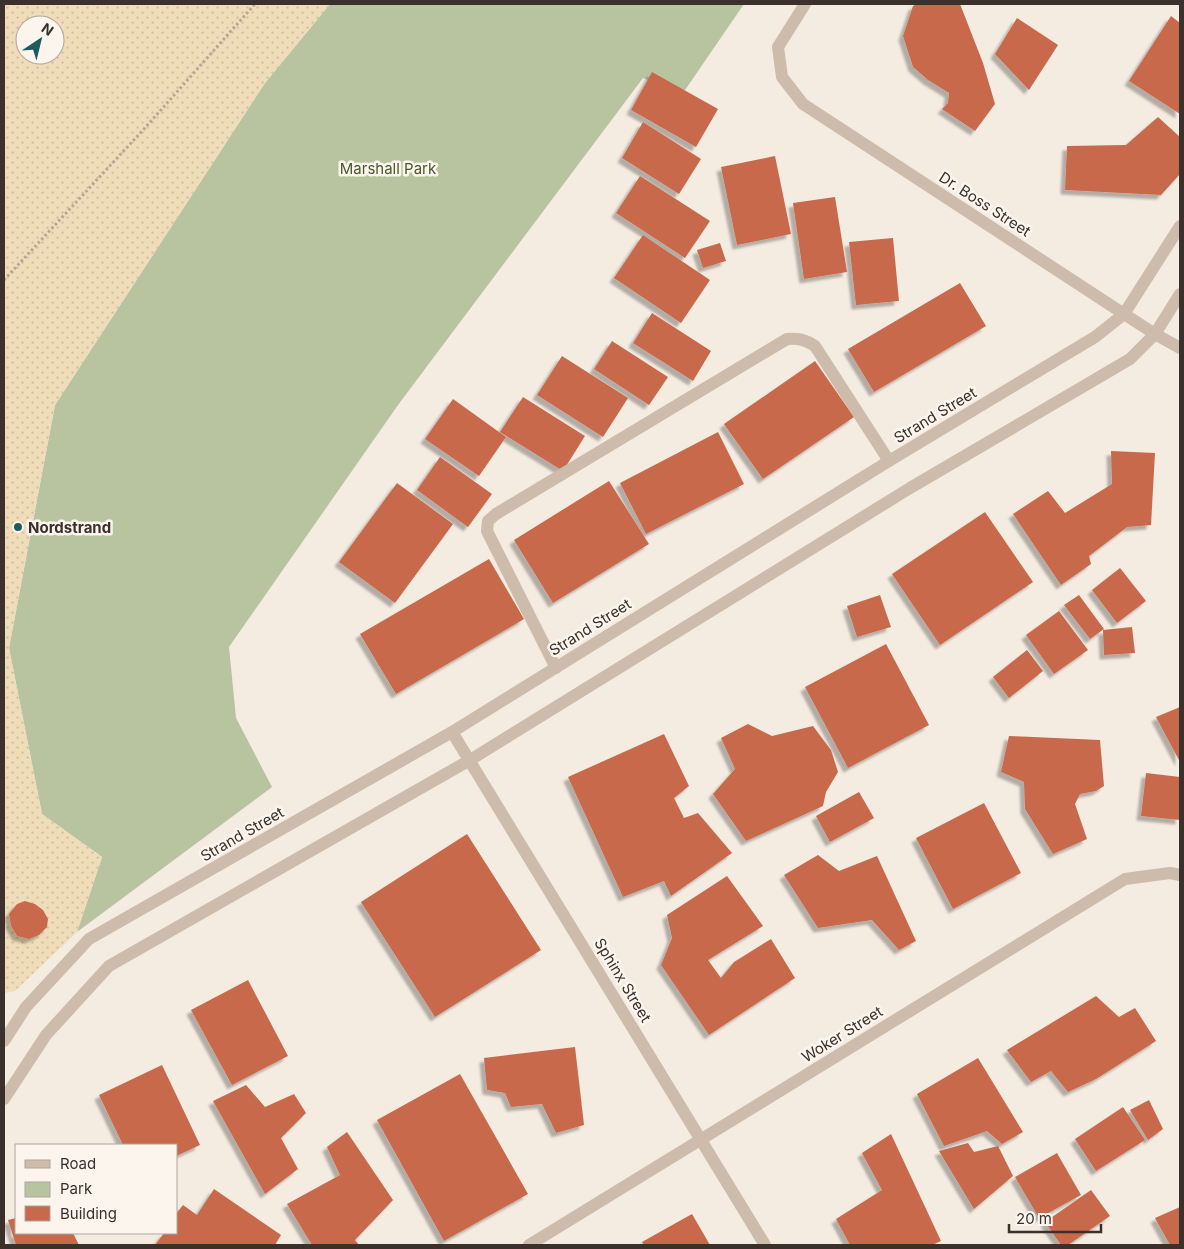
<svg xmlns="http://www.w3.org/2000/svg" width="1184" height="1249" viewBox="0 0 1184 1249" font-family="Inter,sans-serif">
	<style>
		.green { fill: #b8c4a0 }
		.sand { fill: url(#sand-dots); fill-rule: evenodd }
		.building { fill: #c8694b; filter: url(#shadow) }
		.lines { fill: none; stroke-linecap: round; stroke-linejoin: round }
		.path { stroke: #b9a596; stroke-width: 3; stroke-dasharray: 2.5 2.5; stroke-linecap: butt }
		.minor { stroke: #cdbbac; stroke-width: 12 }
		.tertiary { stroke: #cdbbac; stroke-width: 12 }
		.poi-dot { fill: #1f5a5e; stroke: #fbf5ee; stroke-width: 2 }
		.labels { text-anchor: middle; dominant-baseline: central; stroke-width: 5; stroke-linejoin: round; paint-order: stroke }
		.park-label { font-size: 15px; fill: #4a5a2e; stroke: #fbf5ee }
		.street-label { font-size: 15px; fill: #3b302b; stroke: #fbf5ee }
		.poi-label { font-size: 15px; font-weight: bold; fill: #3b302b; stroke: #fbf5ee; text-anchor: start }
	</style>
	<defs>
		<pattern id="sand-dots" width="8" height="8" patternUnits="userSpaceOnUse" patternTransform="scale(1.25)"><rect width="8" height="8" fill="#efdcb8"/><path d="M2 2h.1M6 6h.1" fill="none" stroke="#cebd9e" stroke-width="1.8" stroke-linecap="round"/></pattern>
		<filter id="shadow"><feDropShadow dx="-4.5" dy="4.5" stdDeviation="1" flood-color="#0004"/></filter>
	</defs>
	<rect width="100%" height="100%" fill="#f4ebe1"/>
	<path class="green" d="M 330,4 L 744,4 L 683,93 L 643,78 L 398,405 L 229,647 L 236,718 L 272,787 L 77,932 L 102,857 L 42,814 L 9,648 L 55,405 L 265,83 Z"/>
	<path class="sand" d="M 4,4 L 330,4 L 265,83 L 55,405 L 9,648 L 42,814 L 102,857 L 77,932 L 15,991 L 4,993 ZM 25,25 L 55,25 L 55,55 L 25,55 Z"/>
	<path class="building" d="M 917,4 L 960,4 L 983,63 L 995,104 L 975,131 L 942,109 L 948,103 L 949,93 L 928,80 L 913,67 L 903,36 L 913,6 Z
		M 1171,16 L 1180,23 L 1180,114 L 1129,81 Z
		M 1017,18 L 1058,45 L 1029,90 L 995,54 Z
		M 652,72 L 718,109 L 696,147 L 631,110 Z
		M 1158,117 L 1180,137 L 1180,174 L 1161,195 L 1065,190 L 1067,146 L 1126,145 Z
		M 643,122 L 701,159 L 679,194 L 622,158 Z
		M 775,156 L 791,234 L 737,245 L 721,167 Z
		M 640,176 L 710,221 L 685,258 L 616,213 Z
		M 835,197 L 847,272 L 804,279 L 793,203 Z
		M 643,235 L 710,280 L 681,323 L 614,278 Z
		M 893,238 L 899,301 L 856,305 L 849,242 Z
		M 720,243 L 726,261 L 703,268 L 697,250 Z
		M 960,283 L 986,326 L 874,392 L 848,349 Z
		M 652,313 L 711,351 L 693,381 L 633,343 Z
		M 612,341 L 668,377 L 649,405 L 594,369 Z
		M 562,356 L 628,398 L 603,437 L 537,395 Z
		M 815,361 L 854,417 L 763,479 L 724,424 Z
		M 523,397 L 585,436 L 563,471 L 500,432 Z
		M 453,399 L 506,437 L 479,476 L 425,439 Z
		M 718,432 L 744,484 L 646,534 L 620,483 Z
		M 1111,451 L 1155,453 L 1151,525 L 1127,527 L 1089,556 L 1091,564 L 1061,585 L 1013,514 L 1048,491 L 1065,513 L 1112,484 Z
		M 440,457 L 492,494 L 468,527 L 417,490 Z
		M 609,481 L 649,544 L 553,603 L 514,540 Z
		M 397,483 L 453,524 L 395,603 L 339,562 Z
		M 985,512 L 1033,582 L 940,645 L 892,574 Z
		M 489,559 L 524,619 L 396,694 L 360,634 Z
		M 1120,568 L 1146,601 L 1117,623 L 1092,590 Z
		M 880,595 L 891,627 L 857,637 L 847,606 Z
		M 1079,595 L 1104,629 L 1090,639 L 1064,605 Z
		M 1059,611 L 1088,650 L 1054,674 L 1026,635 Z
		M 1132,627 L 1135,653 L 1104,655 L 1103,630 Z
		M 886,644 L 929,725 L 848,768 L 805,687 Z
		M 1027,650 L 1043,671 L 1009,698 L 993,677 Z
		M 1180,707 L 1180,762 L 1156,717 Z
		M 748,724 L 772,736 L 813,726 L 831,750 L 838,772 L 826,792 L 823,806 L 746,841 L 713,794 L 735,769 L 721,738 Z
		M 664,734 L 689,786 L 674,798 L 684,818 L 698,813 L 732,853 L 671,896 L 664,881 L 623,897 L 568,777 Z
		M 1009,736 L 1100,740 L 1104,786 L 1096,791 L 1080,794 L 1075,804 L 1087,839 L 1053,854 L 1025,809 L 1024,782 L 1001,772 Z
		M 1146,773 L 1180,777 L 1180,820 L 1141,816 Z
		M 859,792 L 874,818 L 830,842 L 816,816 Z
		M 984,803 L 1021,873 L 953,909 L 916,838 Z
		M 467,834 L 541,950 L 435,1017 L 361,902 Z
		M 818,855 L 839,871 L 877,856 L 916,941 L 899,950 L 872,920 L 818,928 L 784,875 Z
		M 727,876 L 763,926 L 708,960 L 721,978 L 734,962 L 771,939 L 795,978 L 709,1035 L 661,965 L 672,938 L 667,915 Z
		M 25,901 L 35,904 L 43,910 L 48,919 L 47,927 L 39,935 L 29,939 L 17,936 L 11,926 L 9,914 L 17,904 Z
		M 248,980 L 288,1056 L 232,1085 L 191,1010 Z
		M 1096,996 L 1119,1017 L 1135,1008 L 1156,1041 L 1096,1079 L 1068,1092 L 1051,1071 L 1031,1082 L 1007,1050 Z
		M 575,1047 L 584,1125 L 556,1133 L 542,1104 L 511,1107 L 505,1093 L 487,1090 L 484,1058 Z
		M 978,1058 L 1023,1132 L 1002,1144 L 987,1131 L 944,1146 L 917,1094 Z
		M 162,1065 L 200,1145 L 176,1156 L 176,1145 L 123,1145 L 99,1095 Z
		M 460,1074 L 528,1194 L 444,1241 L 377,1120 Z
		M 246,1085 L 265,1107 L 294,1094 L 306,1113 L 281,1138 L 298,1169 L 265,1194 L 213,1101 Z
		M 1149,1100 L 1163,1129 L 1148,1140 L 1130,1110 Z
		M 1123,1107 L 1145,1140 L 1096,1171 L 1075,1139 Z
		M 347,1132 L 393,1200 L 355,1240 L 359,1245 L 312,1245 L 287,1204 L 340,1175 L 327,1147 Z
		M 891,1134 L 941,1241 L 932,1245 L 850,1245 L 836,1219 L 882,1190 L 862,1153 Z
		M 968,1143 L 974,1152 L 998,1146 L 1013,1176 L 974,1209 L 939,1151 Z
		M 1057,1153 L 1081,1195 L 1039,1218 L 1015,1177 Z
		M 214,1189 L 281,1235 L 275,1245 L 155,1245 L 164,1233 L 176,1233 L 176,1214 L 183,1205 L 197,1215 Z
		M 1091,1190 L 1110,1216 L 1068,1245 L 1061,1245 L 1045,1222 Z
		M 1180,1207 L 1180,1245 L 1170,1245 L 1155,1218 Z
		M 692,1214 L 710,1245 L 644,1245 L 642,1242 Z
		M 16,1218 L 16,1233 L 73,1233 L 79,1245 L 16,1245 L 8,1220 Z"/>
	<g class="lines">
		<path class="path" d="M 4,280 L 144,129 L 255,4"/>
		<path class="minor" d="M 805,4 L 778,47 L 782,77 L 803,104 L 1124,314 L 1155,334 L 1180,348
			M 556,668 L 487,531 L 488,521 L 496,514 L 787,339 C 799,338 806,340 815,346 L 889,461
			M 452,732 L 765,1245
			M 529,1245 L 1125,879 L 1170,873 L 1180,875"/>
		<path class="tertiary" d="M 4,1041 L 26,1007 L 89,939 L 452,732 L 889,461 L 1095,337 L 1124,314 L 1180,226
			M 4,1099 L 46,1035 L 109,966 L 470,760 L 910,488 L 1130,359 L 1155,334 L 1180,294"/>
	</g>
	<circle class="poi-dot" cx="18" cy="527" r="5"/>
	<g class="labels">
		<g class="park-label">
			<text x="388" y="168">Marshall Park</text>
		</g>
		<g class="street-label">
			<text transform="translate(985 204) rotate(33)">Dr. Boss Street</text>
			<text transform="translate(935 415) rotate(-31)">Strand Street</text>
			<text transform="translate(590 627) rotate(-32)">Strand Street</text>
			<text transform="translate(242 834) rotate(-30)">Strand Street</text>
			<text transform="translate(623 980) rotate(59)">Sphinx Street</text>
			<text transform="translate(842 1034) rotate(-32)">Woker Street</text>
		</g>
		<g class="poi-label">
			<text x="28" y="527">Nordstrand</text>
		</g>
	</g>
	<rect width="1184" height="1249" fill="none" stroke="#3b302b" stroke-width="10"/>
	<rect x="15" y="1144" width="162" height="90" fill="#fbf5ee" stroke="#aea6a0"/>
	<rect x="25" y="1160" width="25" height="8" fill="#cdbbac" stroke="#aea6a0"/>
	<text x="60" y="1169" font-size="15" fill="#3b302b">Road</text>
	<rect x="25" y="1182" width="25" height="15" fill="#b8c4a0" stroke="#aea6a0"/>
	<text x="60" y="1194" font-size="15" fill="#3b302b">Park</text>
	<rect x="25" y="1206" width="25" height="15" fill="#c8694b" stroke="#aea6a0"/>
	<text x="60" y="1219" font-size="15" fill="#3b302b">Building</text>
	<g transform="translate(40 40) rotate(35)"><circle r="24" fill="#fbf5ee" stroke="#aea6a0"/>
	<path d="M0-4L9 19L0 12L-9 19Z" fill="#1f5a5e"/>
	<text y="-8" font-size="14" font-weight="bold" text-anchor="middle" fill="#3b302b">N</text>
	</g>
	<path d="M1009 1224v8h92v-8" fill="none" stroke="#3b302b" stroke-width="2.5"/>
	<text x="1016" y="1224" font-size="15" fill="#3b302b" stroke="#fbf5ee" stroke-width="4" paint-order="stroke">20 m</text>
</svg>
